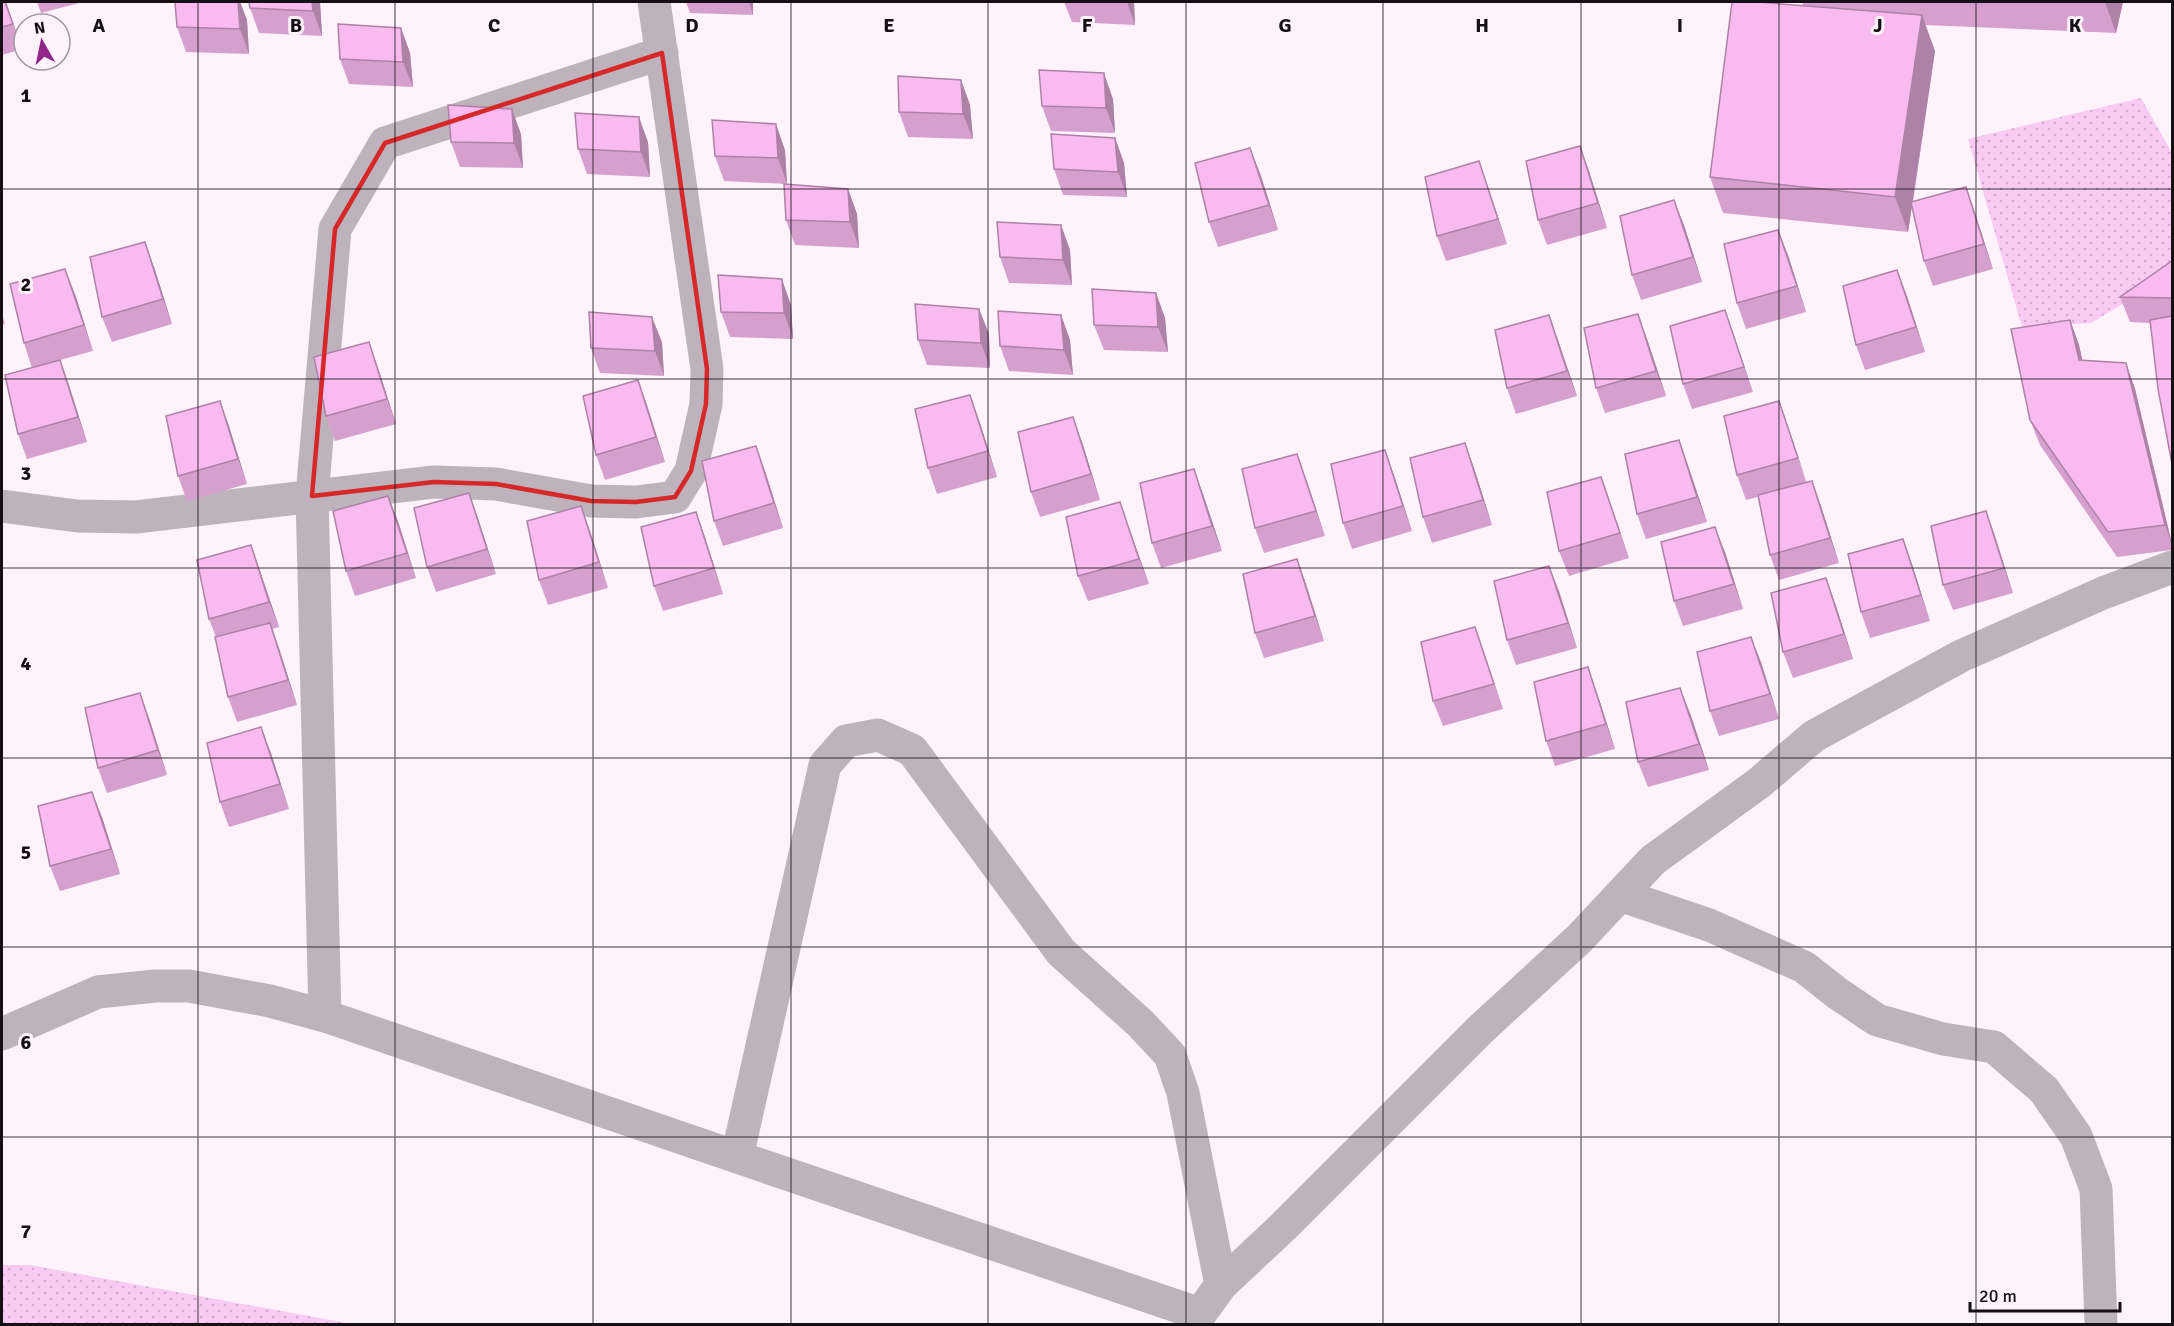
<svg xmlns="http://www.w3.org/2000/svg" width="2174" height="1326" viewBox="0 0 2174 1326" font-family="Signika,sans-serif">
	<style>
		.grass { fill: url(#grass-dots) }
		.lines { fill: none; stroke-linecap: round; stroke-linejoin: round }
		.minor { stroke: #beb3bc; stroke-width: 33 }
		.wall { fill: #d5a0ce }
		.shaded-wall { fill: #ae82a7 }
		.building { fill: #f8baef; stroke: #ae82a7; stroke-width: 1.5 }
		.marked { fill: none; stroke: #d62828; stroke-width: 4.5; stroke-linejoin: round }
		.grid { fill: none; stroke: #170f16; stroke-width: 1.5; stroke-opacity: 0.55 }
		.grid-label { font-size: 20px; text-anchor: middle; font-weight: bold; fill: #170f16; stroke: #fef3fc; stroke-width: 6; stroke-linejoin: round; paint-order: stroke }
	</style>
	<defs>
		<pattern id="grass-dots" width="8" height="8" patternUnits="userSpaceOnUse" patternTransform="scale(1.5)"><rect width="8" height="8" fill="#f9caf2"/><path d="M2 2h.1M6 6h.1" fill="none" stroke="#d5accf" stroke-width="1.8" stroke-linecap="round"/></pattern>
	</defs>
	<rect width="100%" height="100%" fill="#fef3fc"/>
	<path class="grass" d="M 2141,98 L 2172,153 L 2172,274 L 2091,323 L 2022,327 L 1968,139 Z
		M 2,1265 L 30,1265 L 352,1324 L 2,1324 Z"/>
	<g class="lines">
		<path class="minor" d="M 2,506 L 77,516 L 136,517 L 434,482 L 496,484 L 591,501 L 636,502 L 675,497 L 691,471 L 706,404 L 707,369 L 654,2
			M 1620,895 L 1709,925 L 1804,967 L 1837,993 L 1877,1020 L 1943,1039 L 1994,1047 L 2044,1090 L 2076,1136 L 2096,1189 L 2101,1324
			M 325,1016 L 312,496 L 335,229 L 385,143 L 662,53
			M 2,1034 L 98,992 L 155,986 L 189,986 L 270,1001 L 325,1016 L 737,1157 L 1200,1314
			M 737,1157 L 825,765 L 846,741 L 878,735 L 912,750 L 1061,952 L 1140,1023 L 1170,1055 L 1183,1093 L 1221,1285
			M 1195,1324 L 1200,1314 L 1221,1285 L 1284,1226 L 1481,1029 L 1579,939 L 1653,860 L 1759,783 L 1814,736 L 1961,656 L 2103,593 L 2172,567"/>
	</g>
	<path class="wall" d="M 2,2 L 6,2 L 22,49 L 2,55 Z
		M 37,2 L 83,2 L 41,13 Z
		M 175,2 L 240,2 L 247,20 L 249,54 L 186,52 L 177,27 Z
		M 249,2 L 320,2 L 322,36 L 259,33 L 250,8 Z
		M 609,2 L 638,2 L 638,3 Z
		M 686,2 L 753,2 L 753,15 L 690,13 Z
		M 1064,2 L 1134,2 L 1135,25 L 1072,22 Z
		M 1802,2 L 2123,2 L 2116,33 L 1925,25 L 1935,51 L 1913,202 L 1966,187 L 1993,269 L 1933,286 L 1924,261 L 1912,206 L 1908,232 L 1723,213 L 1710,177 L 1803,5 Z
		M 401,28 L 410,53 L 413,87 L 349,84 L 340,59 Z
		M 961,80 L 970,105 L 973,139 L 908,137 L 899,112 Z
		M 1113,99 L 1115,133 L 1051,131 L 1042,106 Z
		M 521,134 L 523,168 L 460,167 L 451,142 Z
		M 1115,138 L 1124,163 L 1127,197 L 1063,195 L 1054,169 Z
		M 648,142 L 650,177 L 587,174 L 578,149 Z
		M 1580,146 L 1607,228 L 1547,245 L 1538,220 Z
		M 785,150 L 787,184 L 724,181 L 715,156 Z
		M 1479,161 L 1507,244 L 1446,261 L 1437,236 Z
		M 1260,173 L 1278,230 L 1218,247 L 1209,222 Z
		M 848,189 L 857,214 L 859,248 L 795,245 L 786,220 Z
		M 1061,225 L 1070,250 L 1072,285 L 1009,283 L 1000,257 Z
		M 1684,225 L 1702,282 L 1641,300 L 1632,275 Z
		M 1788,255 L 1806,312 L 1746,329 L 1737,303 Z
		M 2172,261 L 2172,464 L 2150,323 L 2130,322 L 2120,297 Z
		M 154,267 L 172,324 L 112,342 L 102,317 Z
		M 1897,270 L 1925,352 L 1865,370 L 1856,345 Z
		M 1156,293 L 1165,318 L 1168,352 L 1104,350 L 1094,325 Z
		M 75,294 L 93,351 L 60,360 L 87,442 L 27,459 L 18,434 L 32,368 L 24,343 Z
		M 791,305 L 793,339 L 730,337 L 721,312 Z
		M 979,309 L 989,334 L 990,368 L 927,365 L 918,340 Z
		M 1725,310 L 1753,392 L 1692,409 L 1683,384 Z
		M 2,314 L 5,324 L 2,325 Z
		M 1061,315 L 1070,340 L 1073,375 L 1009,371 L 1000,346 Z
		M 1549,315 L 1577,396 L 1516,414 L 1507,388 Z
		M 2070,320 L 2079,345 L 2082,360 L 2126,363 L 2135,389 L 2172,543 L 2172,550 L 2117,557 L 2040,445 L 2030,420 Z
		M 1647,339 L 1666,396 L 1605,413 L 1596,388 Z
		M 662,342 L 664,376 L 600,373 L 591,348 Z
		M 378,368 L 396,424 L 335,441 L 326,416 Z
		M 638,380 L 665,462 L 605,480 L 596,455 Z
		M 220,401 L 247,484 L 187,501 L 178,476 Z
		M 1779,401 L 1806,482 L 1821,506 L 1839,563 L 1779,580 L 1770,555 L 1758,497 L 1746,500 L 1737,475 Z
		M 979,420 L 997,477 L 937,494 L 928,468 Z
		M 1679,440 L 1707,522 L 1646,539 L 1637,514 Z
		M 1082,442 L 1100,500 L 1040,517 L 1031,492 Z
		M 1385,450 L 1412,531 L 1352,549 L 1343,523 Z
		M 1474,468 L 1492,525 L 1432,543 L 1423,517 Z
		M 765,471 L 783,528 L 723,546 L 714,521 Z
		M 1601,477 L 1629,558 L 1569,576 L 1559,551 Z
		M 1306,479 L 1325,536 L 1264,553 L 1255,528 Z
		M 469,493 L 496,574 L 436,592 L 427,567 Z
		M 1203,494 L 1222,551 L 1161,568 L 1152,543 Z
		M 388,496 L 416,578 L 355,596 L 346,571 Z
		M 581,506 L 608,588 L 548,605 L 539,580 Z
		M 1986,511 L 2013,593 L 1953,610 L 1943,585 Z
		M 696,512 L 723,594 L 663,611 L 654,586 Z
		M 1129,528 L 1149,584 L 1088,601 L 1078,576 Z
		M 1903,539 L 1930,621 L 1870,638 L 1861,612 Z
		M 1725,552 L 1743,609 L 1683,626 L 1674,601 Z
		M 1297,559 L 1324,641 L 1264,658 L 1255,633 Z
		M 1549,566 L 1577,648 L 1516,665 L 1507,640 Z
		M 260,571 L 279,627 L 272,629 L 297,705 L 237,722 L 228,697 L 216,637 L 209,619 Z
		M 1835,603 L 1853,659 L 1793,678 L 1783,652 Z
		M 1751,637 L 1779,719 L 1719,736 L 1710,711 Z
		M 1484,653 L 1503,709 L 1443,726 L 1433,701 Z
		M 1597,693 L 1615,749 L 1555,766 L 1546,741 Z
		M 1690,713 L 1709,770 L 1648,787 L 1638,762 Z
		M 149,718 L 167,775 L 107,793 L 98,768 Z
		M 261,727 L 289,809 L 229,827 L 220,802 Z
		M 102,817 L 120,874 L 60,891 L 50,866 Z"/>
	<path class="shaded-wall" d="M 5,2 L 6,2 L 22,49 L 13,24 Z
		M 238,2 L 240,2 L 247,20 L 249,54 L 240,29 Z
		M 312,2 L 320,2 L 322,36 L 313,11 Z
		M 749,2 L 753,2 L 753,15 Z
		M 1127,2 L 1134,2 L 1135,25 Z
		M 2105,2 L 2123,2 L 2116,33 Z
		M 1922,15 L 1935,51 L 1908,232 L 1895,197 Z
		M 401,28 L 410,53 L 413,87 L 403,62 Z
		M 1104,73 L 1113,99 L 1115,133 L 1106,108 Z
		M 961,80 L 970,105 L 973,139 L 963,114 Z
		M 512,109 L 521,134 L 523,168 L 514,143 Z
		M 639,117 L 648,142 L 650,177 L 641,152 Z
		M 776,124 L 785,150 L 787,184 L 778,158 Z
		M 1115,138 L 1124,163 L 1127,197 L 1118,172 Z
		M 1580,146 L 1589,171 L 1607,228 L 1598,203 Z
		M 1250,148 L 1260,173 L 1278,230 L 1269,205 Z
		M 1479,161 L 1488,187 L 1507,244 L 1498,219 Z
		M 1966,187 L 1975,213 L 1993,269 L 1984,244 Z
		M 848,189 L 857,214 L 859,248 L 850,222 Z
		M 1674,200 L 1684,225 L 1702,282 L 1693,257 Z
		M 1061,225 L 1070,250 L 1072,285 L 1063,260 Z
		M 1778,230 L 1788,255 L 1806,312 L 1797,286 Z
		M 145,242 L 154,267 L 172,324 L 163,299 Z
		M 65,269 L 75,294 L 93,351 L 84,325 Z
		M 1897,270 L 1907,296 L 1925,352 L 1916,327 Z
		M 782,279 L 791,305 L 793,339 L 784,313 Z
		M 1156,293 L 1165,318 L 1168,352 L 1158,327 Z
		M 979,309 L 989,334 L 990,368 L 981,343 Z
		M 1725,310 L 1734,336 L 1753,392 L 1744,367 Z
		M 1638,314 L 1647,339 L 1666,396 L 1656,371 Z
		M 1061,315 L 1070,340 L 1073,375 L 1064,350 Z
		M 1549,315 L 1558,340 L 1577,396 L 1567,371 Z
		M 652,317 L 662,342 L 664,376 L 655,351 Z
		M 2070,320 L 2079,345 L 2088,385 L 2079,360 Z
		M 369,342 L 378,368 L 396,424 L 387,399 Z
		M 60,360 L 69,385 L 87,442 L 78,417 Z
		M 2126,363 L 2135,389 L 2172,545 L 2165,525 Z
		M 638,380 L 647,405 L 665,462 L 656,437 Z
		M 970,395 L 979,420 L 997,477 L 988,451 Z
		M 220,401 L 229,426 L 247,484 L 238,459 Z
		M 1779,401 L 1788,426 L 1807,483 L 1798,458 Z
		M 1073,417 L 1082,442 L 1100,500 L 1091,474 Z
		M 1679,440 L 1688,465 L 1707,522 L 1697,497 Z
		M 1465,443 L 1474,468 L 1492,525 L 1483,500 Z
		M 756,446 L 765,471 L 783,528 L 774,503 Z
		M 1385,450 L 1394,475 L 1412,531 L 1403,506 Z
		M 1297,454 L 1306,479 L 1325,536 L 1316,511 Z
		M 1194,469 L 1203,494 L 1222,551 L 1212,526 Z
		M 1601,477 L 1610,502 L 1629,558 L 1620,533 Z
		M 1812,481 L 1821,506 L 1839,563 L 1830,538 Z
		M 469,493 L 478,518 L 496,574 L 487,549 Z
		M 388,496 L 398,521 L 416,578 L 407,553 Z
		M 1120,502 L 1129,528 L 1149,584 L 1139,559 Z
		M 581,506 L 590,531 L 608,588 L 599,562 Z
		M 1986,511 L 1995,536 L 2013,593 L 2004,568 Z
		M 696,512 L 705,537 L 723,594 L 714,568 Z
		M 1715,527 L 1725,552 L 1743,609 L 1734,584 Z
		M 1903,539 L 1912,564 L 1930,621 L 1921,595 Z
		M 251,545 L 260,571 L 279,627 L 269,602 Z
		M 1297,559 L 1306,584 L 1324,641 L 1315,616 Z
		M 1549,566 L 1559,591 L 1577,648 L 1568,623 Z
		M 1826,578 L 1835,603 L 1853,659 L 1844,634 Z
		M 270,623 L 279,648 L 297,705 L 288,680 Z
		M 1475,627 L 1484,653 L 1503,709 L 1494,684 Z
		M 1751,637 L 1761,662 L 1779,719 L 1770,694 Z
		M 1588,667 L 1597,693 L 1615,749 L 1606,724 Z
		M 1680,688 L 1690,713 L 1709,770 L 1699,744 Z
		M 140,693 L 149,718 L 167,775 L 158,750 Z
		M 261,727 L 271,753 L 289,809 L 280,784 Z
		M 92,792 L 102,817 L 120,874 L 111,849 Z"/>
	<path class="building" d="M 2,2 L 5,2 L 13,24 L 2,27 Z
		M 175,2 L 238,2 L 240,29 L 177,27 Z
		M 249,2 L 312,2 L 313,11 L 250,8 Z
		M 1732,2 L 1757,2 L 1922,15 L 1895,197 L 1710,177 Z
		M 338,24 L 401,28 L 403,62 L 340,59 Z
		M 1039,70 L 1104,73 L 1106,108 L 1042,106 Z
		M 898,76 L 961,80 L 963,114 L 899,112 Z
		M 448,105 L 512,109 L 514,143 L 451,142 Z
		M 575,113 L 639,117 L 641,152 L 578,149 Z
		M 712,120 L 776,124 L 778,158 L 715,156 Z
		M 1051,134 L 1115,138 L 1118,172 L 1054,169 Z
		M 1580,146 L 1598,203 L 1538,220 L 1526,161 Z
		M 1250,148 L 1269,205 L 1209,222 L 1195,163 Z
		M 1479,161 L 1498,219 L 1437,236 L 1425,177 Z
		M 784,184 L 848,189 L 850,222 L 786,220 Z
		M 1966,187 L 1984,244 L 1924,261 L 1911,202 Z
		M 1674,200 L 1693,257 L 1632,275 L 1620,216 Z
		M 997,222 L 1061,225 L 1063,260 L 1000,257 Z
		M 1778,230 L 1797,286 L 1737,303 L 1724,244 Z
		M 145,242 L 163,299 L 102,317 L 90,257 Z
		M 2172,261 L 2172,298 L 2120,297 Z
		M 65,269 L 84,325 L 24,343 L 10,284 Z
		M 1897,270 L 1916,327 L 1856,345 L 1843,286 Z
		M 718,275 L 782,279 L 784,313 L 721,312 Z
		M 1092,289 L 1156,293 L 1158,327 L 1094,325 Z
		M 915,304 L 979,309 L 981,343 L 918,340 Z
		M 1725,310 L 1744,367 L 1683,384 L 1670,326 Z
		M 998,311 L 1061,315 L 1064,350 L 1000,346 Z
		M 589,312 L 652,317 L 655,351 L 591,348 Z
		M 1638,314 L 1656,371 L 1596,388 L 1584,328 Z
		M 1549,315 L 1567,371 L 1507,388 L 1495,330 Z
		M 2172,316 L 2172,464 L 2158,389 L 2150,320 Z
		M 2070,320 L 2079,360 L 2126,363 L 2165,525 L 2108,532 L 2030,420 L 2011,329 Z
		M 369,342 L 387,399 L 326,416 L 314,357 Z
		M 60,360 L 78,417 L 18,434 L 5,375 Z
		M 638,380 L 656,437 L 596,455 L 583,396 Z
		M 970,395 L 988,451 L 928,468 L 915,409 Z
		M 220,401 L 238,459 L 178,476 L 166,416 Z
		M 1779,401 L 1798,458 L 1737,475 L 1724,416 Z
		M 1073,417 L 1091,474 L 1031,492 L 1018,432 Z
		M 1679,440 L 1697,497 L 1637,514 L 1625,454 Z
		M 1465,443 L 1483,500 L 1423,517 L 1410,458 Z
		M 756,446 L 774,503 L 714,521 L 702,461 Z
		M 1385,450 L 1403,506 L 1343,523 L 1331,464 Z
		M 1297,454 L 1316,511 L 1255,528 L 1242,469 Z
		M 1194,469 L 1212,526 L 1152,543 L 1140,483 Z
		M 1601,477 L 1620,533 L 1559,551 L 1547,492 Z
		M 1812,481 L 1830,538 L 1770,555 L 1758,495 Z
		M 469,493 L 487,549 L 427,567 L 414,508 Z
		M 388,496 L 407,553 L 346,571 L 333,511 Z
		M 1120,502 L 1139,559 L 1078,576 L 1066,517 Z
		M 581,506 L 599,562 L 539,580 L 527,521 Z
		M 1986,511 L 2004,568 L 1943,585 L 1931,526 Z
		M 696,512 L 714,568 L 654,586 L 641,527 Z
		M 1715,527 L 1734,584 L 1674,601 L 1661,542 Z
		M 1903,539 L 1921,595 L 1861,612 L 1848,554 Z
		M 251,545 L 269,602 L 209,619 L 197,560 Z
		M 1297,559 L 1315,616 L 1255,633 L 1243,574 Z
		M 1549,566 L 1568,623 L 1507,640 L 1494,581 Z
		M 1826,578 L 1844,634 L 1783,652 L 1771,593 Z
		M 270,623 L 288,680 L 228,697 L 215,637 Z
		M 1475,627 L 1494,684 L 1433,701 L 1421,642 Z
		M 1751,637 L 1770,694 L 1710,711 L 1697,652 Z
		M 1588,667 L 1606,724 L 1546,741 L 1534,682 Z
		M 1680,688 L 1699,744 L 1638,762 L 1626,702 Z
		M 140,693 L 158,750 L 98,768 L 85,708 Z
		M 261,727 L 280,784 L 220,802 L 207,743 Z
		M 92,792 L 111,849 L 50,866 L 38,806 Z"/>
	<path class="marked" d="M 662,53 L 707,369 L 706,404 L 691,471 L 675,497 L 636,502 L 591,501 L 496,484 L 434,482 L 312,496 L 335,229 L 385,143 Z"/>
	<path class="grid" d="M 198,2 L 198,1324M 395,2 L 395,1324M 593,2 L 593,1324M 791,2 L 791,1324M 988,2 L 988,1324M 1186,2 L 1186,1324M 1383,2 L 1383,1324M 1581,2 L 1581,1324M 1779,2 L 1779,1324M 1976,2 L 1976,1324M 2,189 L 2172,189M 2,379 L 2172,379M 2,568 L 2172,568M 2,758 L 2172,758M 2,947 L 2172,947M 2,1137 L 2172,1137"/>
	<g class="grid-label">
		<text x="99" y="32">A</text>
		<text x="296" y="32">B</text>
		<text x="494" y="32">C</text>
		<text x="692" y="32">D</text>
		<text x="889" y="32">E</text>
		<text x="1087" y="32">F</text>
		<text x="1285" y="32">G</text>
		<text x="1482" y="32">H</text>
		<text x="1680" y="32">I</text>
		<text x="1878" y="32">J</text>
		<text x="2075" y="32">K</text>
		<text x="26" y="102">1</text>
		<text x="26" y="291">2</text>
		<text x="26" y="480">3</text>
		<text x="26" y="670">4</text>
		<text x="26" y="859">5</text>
		<text x="26" y="1049">6</text>
		<text x="26" y="1238">7</text>
	</g>
	<rect width="2174" height="1326" fill="none" stroke="#170f16" stroke-width="6"/>
	<g transform="translate(42 42) rotate(351)"><circle r="28" fill="#fef3fc" stroke="#a298a0" stroke-width="1.5"/>
	<path d="M0-4.5L10 22L0 15L-10 22Z" fill="#912689"/>
	<text y="-9" font-size="16" font-weight="bold" text-anchor="middle" fill="#170f16">N</text>
	</g>
	<path d="M1970 1302v9h150v-9" fill="none" stroke="#170f16" stroke-width="3"/>
	<text x="1979" y="1302" font-size="18" fill="#170f16" stroke="#fef3fc" stroke-width="4.5" paint-order="stroke">20 m</text>
</svg>
